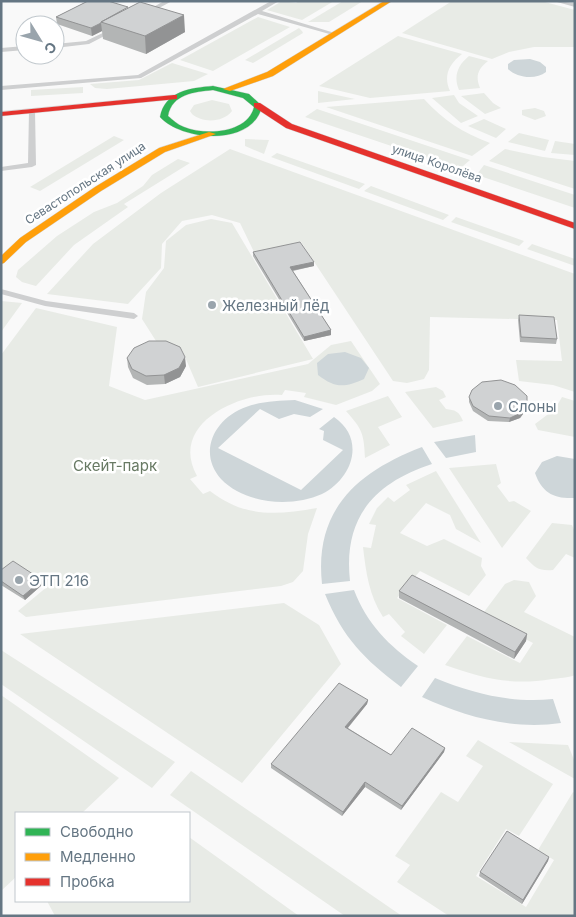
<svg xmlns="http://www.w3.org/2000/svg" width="576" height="917" viewBox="0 0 576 917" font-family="Inter,sans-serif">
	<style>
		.green { fill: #e8ebe6 }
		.water { fill: #ced6d9 }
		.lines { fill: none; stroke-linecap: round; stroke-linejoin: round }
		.fast-casing { stroke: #d5d6d7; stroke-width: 1 }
		.slow-casing { stroke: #d5d6d7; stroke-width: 1 }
		.jam-casing { stroke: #d5d6d7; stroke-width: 1 }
		.lane { fill: #cecfd0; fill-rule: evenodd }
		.fast { fill: #30b455; fill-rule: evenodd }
		.slow { fill: #ff9f0a; fill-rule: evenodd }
		.jam { fill: #e5322d; fill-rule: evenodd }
		.wall { fill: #b3b5b5 }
		.shaded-wall { fill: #929394 }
		.building { fill: #d0d2d3; stroke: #929394 }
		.poi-dot { fill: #99a4ac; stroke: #fff; stroke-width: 2 }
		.labels { text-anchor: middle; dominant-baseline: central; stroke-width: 5; stroke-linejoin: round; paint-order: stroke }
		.far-street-label { font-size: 12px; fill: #657683; stroke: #fff }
		.poi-label { font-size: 15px; fill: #657683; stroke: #fff; text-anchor: start }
		.park-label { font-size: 15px; fill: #687a64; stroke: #fff }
	</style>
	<rect width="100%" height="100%" fill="#f9f9f9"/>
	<path class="green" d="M 282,1 L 296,3 L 299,1 L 334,1 L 302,20 L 267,10 Z
		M 343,1 L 363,1 L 329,22 L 308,22 Z
		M 452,1 L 541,1 L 575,10 L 575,47 L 534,47 L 509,52 L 492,59 L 402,33 Z
		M 258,17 L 290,27 L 213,71 L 180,60 Z
		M 299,28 L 302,31 L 303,33 L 253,63 L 245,60 Z
		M 398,36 L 462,54 C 449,64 443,76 450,91 L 370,98 L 319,86 Z
		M 469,56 L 488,61 C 478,69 475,76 480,88 L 459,90 C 453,76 458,65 469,56 Z
		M 172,63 L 208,74 L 194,81 L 107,89 L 95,88 L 90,84 L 139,80 Z
		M 83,87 L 83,93 L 31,96 L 31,90 Z
		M 318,91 L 355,99 L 318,103 Z
		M 484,93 L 493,103 L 501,108 L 485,114 L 461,96 Z
		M 454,95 L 459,103 L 478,116 L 461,123 L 432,98 Z
		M 424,99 C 443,120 463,133 490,143 L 472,156 L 326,107 Z
		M 212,100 L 229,104 L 232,111 C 223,123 202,123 192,114 L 190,111 L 194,105 Z
		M 535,108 L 544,111 L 546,116 L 535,120 L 522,115 L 522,110 Z
		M 317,109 L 470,160 L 463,166 L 454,167 L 305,117 Z
		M 484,119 L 506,129 L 496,138 L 468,126 Z
		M 519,133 L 549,140 L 545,151 L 508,142 Z
		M 114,136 L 124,140 L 40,191 L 30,187 Z
		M 245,139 L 269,140 L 264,154 L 245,146 Z
		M 555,141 L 575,144 L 575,155 L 551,153 Z
		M 230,149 L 575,274 L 575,392 L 553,385 L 519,381 L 516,360 L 562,361 L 557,320 L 430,317 L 429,370 L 424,379 L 407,383 L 393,381 L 301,242 L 254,252 L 240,223 L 212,215 L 182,221 L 162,244 L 161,268 L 128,304 L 47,294 L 93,244 L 161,193 Z
		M 505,149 L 543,157 L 575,161 L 575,189 L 489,161 Z
		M 277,153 L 365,184 L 359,189 L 271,157 Z
		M 178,159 L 190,163 L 124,204 L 128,207 L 74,245 L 36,286 L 22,282 L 16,277 L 18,270 L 57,236 L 94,212 L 117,203 L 143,186 L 152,175 Z
		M 484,165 L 575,195 L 575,208 L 480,176 L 478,173 Z
		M 371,186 L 449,215 L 443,220 L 364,191 Z
		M 456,217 L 524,241 L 519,246 L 451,222 Z
		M 211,219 L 232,223 L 313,359 L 198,387 L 182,350 L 156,341 L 142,319 L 146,292 L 164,268 L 166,241 L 186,225 Z
		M 532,244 L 575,259 L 575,266 L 527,249 Z
		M 1,301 L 22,303 L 1,332 Z
		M 36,308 L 117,327 L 109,386 L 145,400 L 308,364 L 331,345 L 351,341 L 380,384 L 372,391 L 336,405 L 304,397 L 306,393 L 285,390 L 282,395 C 240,391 168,424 197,476 L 190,479 L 203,494 L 210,491 C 245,518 276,515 317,508 L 308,534 L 303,571 L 293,582 L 281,586 L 26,617 L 18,611 L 48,586 L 12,562 L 1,570 L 1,355 Z
		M 436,387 L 443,391 L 446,397 L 439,400 L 446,409 C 455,410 459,411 463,421 L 433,428 L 405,392 Z
		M 388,396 L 402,417 L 378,427 L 390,445 L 365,458 C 364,433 362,429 346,411 Z
		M 562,397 L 575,401 L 575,437 L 538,430 L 535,424 L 555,409 Z
		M 496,464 L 501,483 L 497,486 L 509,502 L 514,501 L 531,511 L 502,548 L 449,468 Z
		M 436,471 L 481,543 L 456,529 L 450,515 L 426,503 L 400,533 L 427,546 L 444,539 L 482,558 L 481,566 L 486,575 L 469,596 L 420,571 L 397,598 L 447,625 L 424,654 L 401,636 L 405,632 L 389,614 L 383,617 C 369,595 366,573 363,547 L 371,548 L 376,525 L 369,524 L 377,508 L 388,497 L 394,502 L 410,490 L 406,485 Z
		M 552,523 L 572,525 L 575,532 L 575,558 L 566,554 L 553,570 C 539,571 535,568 526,558 Z
		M 514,580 L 529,582 L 536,596 L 524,612 L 575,637 L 575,675 C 568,678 559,678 552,679 C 510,686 483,678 445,665 L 467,636 L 520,663 L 533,643 L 481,616 L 505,584 Z
		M 284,603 L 319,625 L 341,664 L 242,783 L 20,634 Z
		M 1,650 L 175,762 L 152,788 L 1,684 Z
		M 1,695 L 119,778 L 82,813 L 16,813 L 16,877 L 1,891 Z
		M 478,740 L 553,784 L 519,836 L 506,829 L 476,876 L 526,907 L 554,860 L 538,850 L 573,792 L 575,793 L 575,916 L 449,916 L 397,882 L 410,865 L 395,856 L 441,792 L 458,802 L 483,766 L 466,756 Z
		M 509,742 L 568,745 L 575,762 L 575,779 Z
		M 191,771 L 402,916 L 345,916 L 170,795 Z
		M 189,837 L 299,916 L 55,916 L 47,901 L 189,901 Z"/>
	<path class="water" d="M 530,59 L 540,62 L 546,67 L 546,72 C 536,80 517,78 508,69 L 508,64 L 514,60 Z
		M 345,352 L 361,358 L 369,368 L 364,379 C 344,388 335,388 318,375 L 317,363 L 328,354 Z
		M 295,400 L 323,409 L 310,417 L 294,414 L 279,419 L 260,409 L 218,448 L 301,490 L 343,450 L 323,440 L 324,431 L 319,429 L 334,417 C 366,439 353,478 322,494 C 291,508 245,504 221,479 C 197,452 215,418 246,407 C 262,401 278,401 295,400 Z
		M 475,435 L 476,452 L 446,458 L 434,442 Z
		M 422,447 L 432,464 C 374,483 343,518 350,581 L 322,584 C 314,510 357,472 422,447 Z
		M 557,456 L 575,459 L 575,498 C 554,499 542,493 535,473 L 542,462 Z
		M 354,590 C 367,624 389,646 418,666 L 401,687 C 364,659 343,638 325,594 Z
		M 435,678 C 474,694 511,703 553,699 L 561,723 C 513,730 465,717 422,697 Z"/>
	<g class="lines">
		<g class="fast-casing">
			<path id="fast" d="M 213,86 L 249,94 L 262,106 C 254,146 183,142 160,117 C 165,91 190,88 213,86 ZM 213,90 L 243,98 L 254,107 C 248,133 206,136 184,127 C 178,125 173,120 168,116 C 172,94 194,92 213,90 Z"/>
		</g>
		<g class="slow-casing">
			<path id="slow" d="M 384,1 L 392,1 L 273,76 L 230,91 L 223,89 L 267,72 Z
				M 209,132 L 216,134 L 165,152 L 101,191 L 26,242 L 4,263 L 1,264 L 1,256 L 20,238 L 95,187 L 159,148 Z"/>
		</g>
		<g class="jam-casing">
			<path id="jam" d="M 174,95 L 177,95 L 177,99 L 1,116 L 1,112 Z
				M 254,103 L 260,103 L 292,124 L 575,223 L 575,229 L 286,128 L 254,107 Z"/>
		</g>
		<path class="lane" d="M 164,1 L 172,1 L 148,14 L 143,13 Z
			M 271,1 L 279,1 L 262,11 L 338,34 L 333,35 L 258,14 L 141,78 L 1,90 L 1,86 L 138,75 Z
			M 556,1 L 575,3 L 575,7 L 557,2 Z
			M 111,29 L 116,30 L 89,44 L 55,48 L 55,44 L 86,41 Z
			M 25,46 L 25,50 L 1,52 L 1,48 Z
			M 32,109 L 35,111 L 36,165 L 32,167 L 1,171 L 1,167 L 28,163 L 29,111 Z
			M 1,289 L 46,301 L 134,313 L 138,316 L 134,319 L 45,306 L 1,294 Z"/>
		<use href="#fast" class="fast"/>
		<use href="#slow" class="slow"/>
		<use href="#jam" class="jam"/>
	</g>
	<path class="wall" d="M 88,1 L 185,32 L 146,54 L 103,39 L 102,31 L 92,36 L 57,24 L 56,17 Z
		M 253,252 L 314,262 L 314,266 L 293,271 L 331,330 L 331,335 L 304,341 L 253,256 Z
		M 519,315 L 557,339 L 556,344 L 520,342 L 518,320 Z
		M 127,358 L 186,366 L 180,377 L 165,384 L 147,385 L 133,378 L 128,367 Z
		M 469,397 L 527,405 L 526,410 L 520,418 L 509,422 L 488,421 L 473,411 L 469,402 Z
		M 1,570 L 43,584 L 25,600 L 1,585 Z
		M 399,591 L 527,634 L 526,641 L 514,659 L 399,598 Z
		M 368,700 L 367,704 L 348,728 L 391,755 L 445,748 L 444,752 L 401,810 L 365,787 L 342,816 L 271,768 L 271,764 Z
		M 549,857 L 548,861 L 522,904 L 479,876 L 480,872 Z"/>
	<path class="shaded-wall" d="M 184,15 L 185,32 L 146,54 L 145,36 Z
		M 101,23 L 102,31 L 92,36 L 91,28 Z
		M 314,262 L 314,266 L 290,271 L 290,267 Z
		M 331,330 L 331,335 L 304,341 L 304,337 Z
		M 185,357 L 186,366 L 180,377 L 165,384 L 164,375 Z
		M 527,405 L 526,410 L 520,418 L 509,422 L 510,418 Z
		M 42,580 L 43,584 L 25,600 L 23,596 Z
		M 527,634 L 526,641 L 514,659 L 515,652 Z
		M 368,700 L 367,704 L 345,731 L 345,727 Z
		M 445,748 L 444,752 L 401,810 L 402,806 Z
		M 365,782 L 365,787 L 342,816 L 343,812 Z
		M 549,857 L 548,861 L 522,904 L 523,900 Z"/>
	<path class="building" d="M 88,1 L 108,1 L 128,7 L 101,22 L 101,23 L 91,28 L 56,17 Z
		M 140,2 L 184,15 L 145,36 L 101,22 Z
		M 300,242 L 314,262 L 290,267 L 331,330 L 304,337 L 253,252 Z
		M 519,315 L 554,317 L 557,339 L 521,337 Z
		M 149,341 L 166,341 L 180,347 L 185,357 L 179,368 L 164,375 L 146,376 L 132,369 L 127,358 L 134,348 Z
		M 501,380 L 515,385 L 527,396 L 527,405 L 521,413 L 510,418 L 489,416 L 473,406 L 469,397 L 472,390 L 482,382 Z
		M 13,561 L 42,580 L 23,596 L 1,581 L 1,570 Z
		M 412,575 L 527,634 L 515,652 L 399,591 Z
		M 339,683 L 368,700 L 345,727 L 391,755 L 412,728 L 445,748 L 402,806 L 365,782 L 343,812 L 271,764 Z
		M 507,831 L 549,857 L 523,900 L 480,872 Z"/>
	<g class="poi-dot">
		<circle cx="212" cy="305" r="5"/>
		<circle cx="498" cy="406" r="5"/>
		<circle cx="19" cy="580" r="5"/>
	</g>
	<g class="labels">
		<g class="far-street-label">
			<text transform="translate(437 163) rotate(19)">улица Королёва</text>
			<text transform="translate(85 183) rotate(-33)">Севастопольская улица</text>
		</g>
		<g class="poi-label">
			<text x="222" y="305">Железный лёд</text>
			<text x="508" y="406">Слоны</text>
			<text x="29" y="580">ЭТП 216</text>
		</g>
		<g class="park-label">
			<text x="115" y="465">Скейт-парк</text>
		</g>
	</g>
	<rect width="576" height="917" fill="none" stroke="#657683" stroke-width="5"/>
	<rect x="15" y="812" width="175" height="90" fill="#ffffff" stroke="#c1c8cd"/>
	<rect x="25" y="828" width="25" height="8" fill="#30b455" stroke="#c1c8cd"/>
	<text x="60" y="837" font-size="15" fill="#657683">Свободно</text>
	<rect x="25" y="853" width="25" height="8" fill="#ff9f0a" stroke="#c1c8cd"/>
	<text x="60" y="862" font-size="15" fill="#657683">Медленно</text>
	<rect x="25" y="878" width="25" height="8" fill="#e5322d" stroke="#c1c8cd"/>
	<text x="60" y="887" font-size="15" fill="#657683">Пробка</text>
	<g transform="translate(40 40) rotate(127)"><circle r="24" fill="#ffffff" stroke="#c1c8cd"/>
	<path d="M0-4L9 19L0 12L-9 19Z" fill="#99a4ac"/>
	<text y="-8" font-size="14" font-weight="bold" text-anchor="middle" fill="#657683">С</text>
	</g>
</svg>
